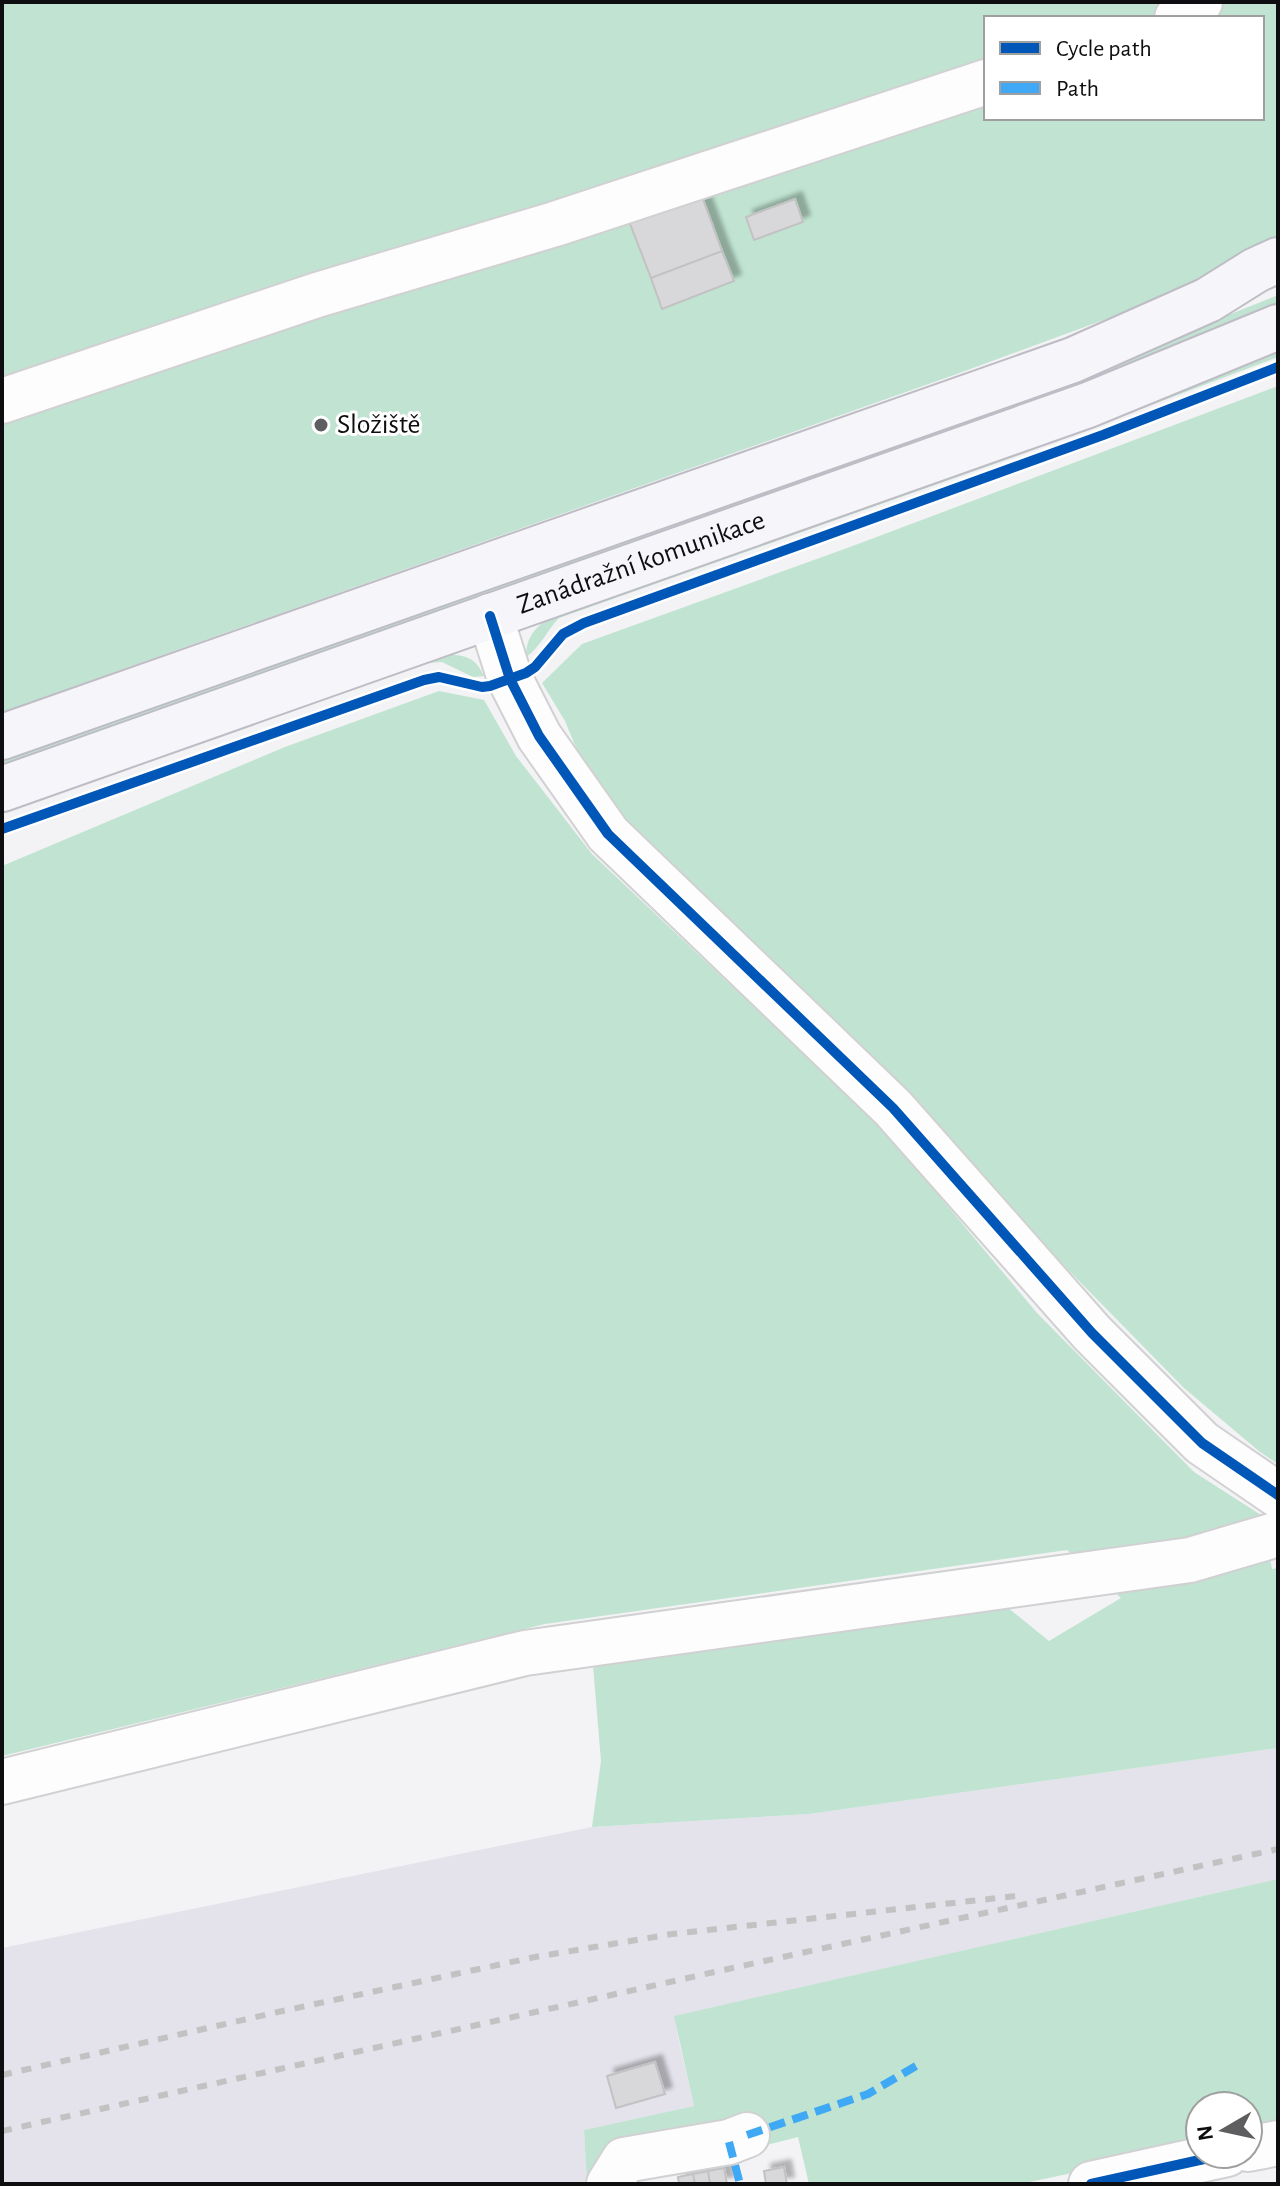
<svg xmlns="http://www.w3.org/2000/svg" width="1280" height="2186" viewBox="0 0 1280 2186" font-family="'Alegreya Sans',sans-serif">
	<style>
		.built { fill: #e4e2eb }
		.green { fill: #c0e4d1; fill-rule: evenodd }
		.building { fill: #d8d8da; stroke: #c2c1c3; stroke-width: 2; filter: url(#shadow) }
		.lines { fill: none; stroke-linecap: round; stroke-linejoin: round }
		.minor-casing { stroke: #d1d0d2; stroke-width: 48 }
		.major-casing { stroke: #bebcc5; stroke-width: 48 }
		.minor { stroke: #fdfdfe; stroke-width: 44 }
		.major { stroke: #f6f5f9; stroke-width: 44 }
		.rail { stroke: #c3c2c3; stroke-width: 6; stroke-dasharray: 10 10; stroke-linecap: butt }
		.quiet { stroke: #3fa9f5; stroke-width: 8; stroke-dasharray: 16 8; stroke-linecap: butt }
		.cycleway-casing { stroke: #fff; stroke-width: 15 }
		.cycleway { stroke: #0057b8; stroke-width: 10 }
		.poi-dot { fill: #5e5e60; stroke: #fff; stroke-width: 3 }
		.labels { text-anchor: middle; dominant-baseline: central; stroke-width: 6; stroke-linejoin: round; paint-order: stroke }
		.poi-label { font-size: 28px; fill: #0e0e10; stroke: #fff; text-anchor: start }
		.street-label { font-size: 28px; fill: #0e0e10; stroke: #fff }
	</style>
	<defs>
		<filter id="shadow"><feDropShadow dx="7" dy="-7" stdDeviation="2" flood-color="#0004"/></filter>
	</defs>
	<rect width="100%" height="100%" fill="#f3f2f5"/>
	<path class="built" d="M 1278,1748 L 1278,1879 L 675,2016 L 678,2037 L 694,2106 L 584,2130 L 587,2184 L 2,2184 L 2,1948 L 592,1827 L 809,1814 Z"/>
	<path class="green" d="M 2,2 L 1278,2 L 1278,248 L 1166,297 L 954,375 L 2,712 ZM 986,18 L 1262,18 L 1262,118 L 986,118 Z
		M 1278,295 L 1278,309 L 1156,356 L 2,765 L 2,752 L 1211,322 Z
		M 1278,350 L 1278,357 L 1014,457 L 559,618 C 547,630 540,648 526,657 C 526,638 534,629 549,617 Z
		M 1278,386 L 1278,1464 L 1260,1452 L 1184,1388 L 629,822 L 584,767 L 565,721 L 542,683 L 582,644 L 850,547 Z
		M 447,654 C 467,656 475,657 484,676 L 473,677 L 442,662 L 428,663 L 2,814 L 2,808 Z
		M 439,691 L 484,700 L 516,756 L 592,854 L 883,1129 L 1037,1313 L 1194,1472 L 1261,1515 L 1272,1569 L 1278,1568 L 1278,1748 L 809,1814 L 592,1827 L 601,1761 L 593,1666 L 785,1630 L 1002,1603 L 1049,1641 L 1121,1598 L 1067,1550 L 545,1624 L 2,1756 L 2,866 L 285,747 Z
		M 1278,1879 L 1278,2130 L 1248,2136 L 1248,2106 L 1200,2106 L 1200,2146 L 1020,2184 L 809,2184 L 798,2137 L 614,2184 L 587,2184 L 584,2130 L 694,2106 L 674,2016 Z"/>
	<path class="building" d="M 701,194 L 722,251 L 651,278 L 629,221 Z
		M 795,199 L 803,222 L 754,240 L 746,217 Z
		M 722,251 L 734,281 L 662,309 L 651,278 Z
		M 655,2062 L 665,2094 L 616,2108 L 607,2076 Z
		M 784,2167 L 787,2184 L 766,2184 L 764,2171 Z
		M 724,2168 L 727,2184 L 710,2184 L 708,2171 Z
		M 708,2171 L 710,2184 L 695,2184 L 693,2174 Z
		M 693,2174 L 695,2184 L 679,2184 L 678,2177 Z"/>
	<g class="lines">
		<g class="minor-casing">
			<path id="minor" d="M 1177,18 L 1190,11 L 1200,2
				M 2,401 L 317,295 L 555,224 L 986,82
				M 490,616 L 510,679 L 539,736 L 608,834 L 893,1108 L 1092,1333 L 1202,1443 L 1278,1495
				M 2,1782 L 525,1653 L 1190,1560 L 1278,1534
				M 1248,2149 L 1278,2143
				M 609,2184 L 624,2160 L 729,2142 L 747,2135
				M 1091,2184 L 1227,2154"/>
		</g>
		<g class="major-casing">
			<g id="major">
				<path d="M 2,737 L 1073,360 L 1208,300 L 1256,270 L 1278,260"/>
				<path id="s1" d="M 2,789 L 1088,405 L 1278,327"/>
			</g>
		</g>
		<use href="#minor" class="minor"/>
		<use href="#major" class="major"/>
		<path class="rail" d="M 2,2075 L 278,2012 L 535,1957 L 672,1934 L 1016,1896
			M 2,2131 L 728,1969 L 1278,1849"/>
		<path class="quiet" d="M 747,2135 L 868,2094 L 916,2066
			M 729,2142 L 740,2184"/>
		<g class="cycleway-casing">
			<path id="cycleway" d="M 490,616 L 510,679 L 539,736 L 608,834 L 893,1108 L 1092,1333 L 1202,1443 L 1278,1495
				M 2,829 L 424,680 L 439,677 L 482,687 L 490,686 L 526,673 L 535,667 L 563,634 L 584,623 L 1103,435 L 1278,367
				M 1091,2184 L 1227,2154"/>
		</g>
		<use href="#cycleway" class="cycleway"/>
	</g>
	<circle class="poi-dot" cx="321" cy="425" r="8"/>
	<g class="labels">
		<g class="poi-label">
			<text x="337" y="425">Složiště</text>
		</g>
		<g class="street-label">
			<text stroke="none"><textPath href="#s1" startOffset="678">Zanádražní komunikace</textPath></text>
		</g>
	</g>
	<rect width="1280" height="2186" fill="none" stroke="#0e0e10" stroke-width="8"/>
	<rect x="984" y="16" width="280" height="104" fill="#ffffff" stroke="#9f9f9f" stroke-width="2"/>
	<rect x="1000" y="42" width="40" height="12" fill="#0057b8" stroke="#9f9f9f" stroke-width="2"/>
	<text x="1056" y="56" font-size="24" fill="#0e0e10">Cycle path</text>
	<rect x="1000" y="82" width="40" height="12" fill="#3fa9f5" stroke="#9f9f9f" stroke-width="2"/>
	<text x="1056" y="96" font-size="24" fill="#0e0e10">Path</text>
	<g transform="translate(1224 2130) rotate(261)"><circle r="38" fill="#ffffff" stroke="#9f9f9f" stroke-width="2"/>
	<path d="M0-6L14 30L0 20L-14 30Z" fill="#5e5e60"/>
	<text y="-12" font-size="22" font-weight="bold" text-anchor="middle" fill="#0e0e10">N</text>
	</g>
</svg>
